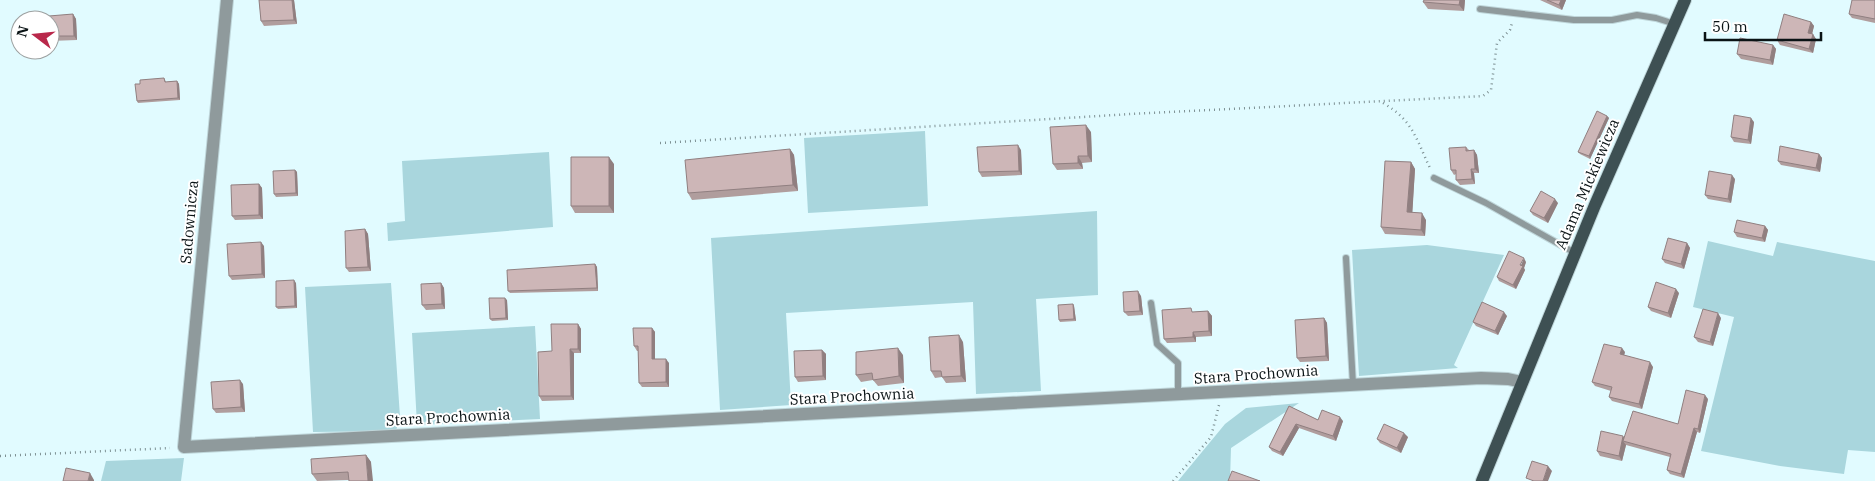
<svg xmlns="http://www.w3.org/2000/svg" width="1875" height="481" viewBox="0 0 1875 481" font-family="'IBM Plex Serif',serif">
	<style>
		.green { fill: #a9d6dd }
		.lines { fill: none; stroke-linecap: round; stroke-linejoin: round }
		.lane-casing { stroke: #bfd6da; stroke-width: 8 }
		.street-casing { stroke: #bfd6da; stroke-width: 14 }
		.primary-casing { stroke: #bfd6da; stroke-width: 14 }
		.path { stroke: #7d9093; stroke-width: 2.5; stroke-dasharray: 1 4; stroke-linecap: butt }
		.lane { stroke: #8f9a9c; stroke-width: 6 }
		.street { stroke: #8f9a9c; stroke-width: 12 }
		.primary { stroke: #3e5053; stroke-width: 12 }
		.wall { fill: #b09d9d }
		.shaded-wall { fill: #907f80 }
		.building { fill: #cdb6b7; stroke: #907f80 }
		.labels { text-anchor: middle; dominant-baseline: central; stroke-width: 4; stroke-linejoin: round; paint-order: stroke }
		.street-label { font-size: 15px; fill: #0a1315; stroke: #fff }
	</style>
	<rect width="100%" height="100%" fill="#e1fbff"/>
	<path class="green" d="M 925,131 L 928,206 L 808,213 L 804,138 Z
		M 549,152 L 553,227 L 388,241 L 387,223 L 405,221 L 402,161 Z
		M 1097,211 L 1098,295 L 1036,299 L 1041,391 L 976,394 L 973,302 L 786,313 L 791,405 L 720,410 L 711,238 Z
		M 1708,241 L 1773,256 L 1777,242 L 1875,261 L 1875,452 L 1848,450 L 1844,474 L 1780,466 L 1701,451 L 1734,317 L 1693,307 Z
		M 1427,245 L 1504,255 L 1454,365 L 1458,368 L 1359,376 L 1352,250 Z
		M 391,283 L 400,417 L 396,431 L 313,432 L 305,287 Z
		M 535,326 L 540,419 L 417,425 L 412,333 Z
		M 1299,403 L 1231,448 L 1230,481 L 1178,481 L 1225,424 L 1246,408 Z
		M 184,458 L 181,481 L 101,481 L 106,461 Z"/>
	<g class="lines">
		<g class="lane-casing">
			<path id="lane" d="M 1480,9 L 1574,20 L 1612,20 L 1637,15 L 1656,18 L 1675,24
				M 1434,178 L 1486,203 L 1575,253
				M 1346,258 L 1353,385
				M 1151,303 L 1157,344 L 1178,363 L 1178,395"/>
		</g>
		<g class="street-casing">
			<path id="street" d="M 227,0 L 184,447 L 1481,378 L 1508,379 L 1522,382"/>
		</g>
		<g class="primary-casing">
			<path id="primary" d="M 1482,481 L 1595,205 L 1685,0"/>
		</g>
		<path class="path" d="M 1383,103 C 1413,120 1416,139 1430,168
			M 660,143 L 1131,114 L 1483,96 L 1491,90 L 1497,43 L 1510,30 L 1512,23
			M 0,456 L 170,448
			M 1173,481 L 1211,437 L 1219,405"/>
		<use href="#lane" class="lane"/>
		<use href="#street" class="street"/>
		<use href="#primary" class="primary"/>
	</g>
	<path class="wall" d="M 259,0 L 294,0 L 297,24 L 264,26 L 261,21 Z
		M 1424,0 L 1465,0 L 1464,11 L 1428,9 L 1423,2 Z
		M 1540,0 L 1566,0 L 1562,10 Z
		M 1875,0 L 1875,23 L 1852,18 L 1849,14 Z
		M 73,14 L 76,19 L 77,40 L 50,41 L 50,20 Z
		M 1811,22 L 1814,26 L 1812,34 L 1816,39 L 1813,53 L 1780,45 L 1777,40 Z
		M 1773,45 L 1776,49 L 1773,65 L 1741,59 L 1737,54 Z
		M 164,78 L 166,82 L 177,81 L 179,84 L 180,100 L 138,103 L 137,101 Z
		M 1607,116 L 1609,118 L 1590,159 L 1580,154 L 1578,152 Z
		M 1754,122 L 1751,144 L 1734,142 L 1731,137 Z
		M 1091,132 L 1092,162 L 1082,163 L 1083,169 L 1057,170 L 1053,164 Z
		M 1466,147 L 1469,150 L 1474,150 L 1477,155 L 1479,173 L 1474,173 L 1475,184 L 1460,185 L 1456,180 L 1456,174 L 1454,175 L 1451,170 Z
		M 790,149 L 794,155 L 798,191 L 692,200 L 688,193 Z
		M 1021,150 L 1022,175 L 982,177 L 979,172 Z
		M 1819,154 L 1822,158 L 1820,172 L 1781,165 L 1778,161 Z
		M 1411,162 L 1415,169 L 1412,213 L 1426,220 L 1425,236 L 1385,234 L 1381,227 Z
		M 614,164 L 614,213 L 575,213 L 571,206 Z
		M 295,170 L 297,172 L 298,196 L 276,197 L 274,194 Z
		M 1735,179 L 1731,203 L 1708,199 L 1705,195 Z
		M 259,184 L 262,188 L 263,219 L 235,220 L 232,216 Z
		M 1558,203 L 1548,223 L 1533,215 L 1530,211 Z
		M 1765,226 L 1768,230 L 1765,242 L 1737,237 L 1734,232 Z
		M 365,229 L 368,234 L 371,271 L 349,272 L 346,268 Z
		M 1687,243 L 1690,248 L 1684,269 L 1665,263 L 1662,259 Z
		M 264,246 L 265,278 L 232,280 L 229,276 Z
		M 1526,262 L 1524,268 L 1525,270 L 1516,289 L 1499,281 L 1497,277 Z
		M 595,264 L 597,267 L 598,291 L 510,293 L 508,291 Z
		M 296,283 L 297,308 L 278,309 L 276,307 Z
		M 441,283 L 444,288 L 445,309 L 426,310 L 422,305 Z
		M 1679,293 L 1671,318 L 1651,311 L 1648,307 Z
		M 1141,296 L 1143,315 L 1128,316 L 1124,312 Z
		M 507,300 L 508,320 L 492,321 L 490,319 Z
		M 1073,304 L 1074,306 L 1076,321 L 1060,322 L 1059,320 Z
		M 1208,311 L 1212,316 L 1212,336 L 1196,337 L 1196,342 L 1167,343 L 1164,339 L 1194,312 Z
		M 1507,316 L 1498,335 L 1476,326 L 1473,322 Z
		M 1324,318 L 1327,323 L 1329,361 L 1300,362 L 1297,358 Z
		M 1721,318 L 1713,346 L 1698,342 L 1694,337 Z
		M 578,324 L 581,329 L 581,353 L 574,353 L 574,400 L 542,401 L 539,396 L 552,351 Z
		M 652,328 L 655,332 L 655,359 L 669,363 L 669,387 L 642,387 L 639,383 L 638,351 L 637,351 L 634,346 Z
		M 963,342 L 966,382 L 946,383 L 942,377 L 935,378 L 931,371 Z
		M 822,350 L 826,354 L 826,380 L 798,382 L 795,377 Z
		M 1625,352 L 1624,355 L 1653,367 L 1642,409 L 1612,401 L 1609,397 L 1611,391 L 1595,386 L 1592,382 Z
		M 903,355 L 904,383 L 878,386 L 873,380 L 861,382 L 856,375 Z
		M 243,384 L 245,412 L 216,413 L 213,409 Z
		M 1708,399 L 1700,433 L 1697,432 L 1684,478 L 1670,474 L 1667,470 L 1670,457 L 1626,445 L 1622,461 L 1600,456 L 1597,451 L 1624,438 L 1678,424 Z
		M 1289,406 L 1318,420 L 1343,421 L 1336,441 L 1299,428 L 1283,456 L 1272,451 L 1269,447 Z
		M 1408,437 L 1401,453 L 1380,443 L 1377,439 Z
		M 366,455 L 371,462 L 349,480 L 317,481 L 312,474 Z"/>
	<path class="shaded-wall" d="M 292,0 L 294,0 L 297,24 L 294,20 Z
		M 1460,0 L 1465,0 L 1464,11 L 1459,5 Z
		M 1561,0 L 1566,0 L 1562,10 L 1559,5 Z
		M 73,14 L 76,19 L 77,40 L 74,36 Z
		M 1811,22 L 1814,26 L 1811,38 L 1808,33 Z
		M 1813,34 L 1816,39 L 1813,53 L 1809,49 Z
		M 1773,45 L 1776,49 L 1773,65 L 1770,60 Z
		M 177,81 L 179,84 L 180,100 L 178,98 Z
		M 1607,116 L 1609,118 L 1590,159 L 1589,156 Z
		M 1751,118 L 1754,122 L 1751,144 L 1748,140 Z
		M 1086,125 L 1091,132 L 1092,162 L 1088,156 Z
		M 1018,145 L 1021,150 L 1022,175 L 1019,171 Z
		M 790,149 L 794,155 L 798,191 L 793,185 Z
		M 1474,150 L 1477,155 L 1479,173 L 1475,169 Z
		M 1819,154 L 1822,158 L 1820,172 L 1816,168 Z
		M 1078,156 L 1082,163 L 1083,169 L 1078,163 Z
		M 609,157 L 614,164 L 614,213 L 609,206 Z
		M 1411,162 L 1415,169 L 1412,219 L 1407,212 Z
		M 1471,169 L 1474,173 L 1475,184 L 1472,179 Z
		M 295,170 L 297,172 L 298,196 L 296,193 Z
		M 1732,175 L 1735,179 L 1731,203 L 1728,199 Z
		M 259,184 L 262,188 L 263,219 L 259,215 Z
		M 1555,199 L 1558,203 L 1548,223 L 1544,218 Z
		M 1422,213 L 1426,220 L 1425,236 L 1421,230 Z
		M 1765,226 L 1768,230 L 1765,242 L 1762,238 Z
		M 365,229 L 368,234 L 371,271 L 368,267 Z
		M 261,242 L 264,246 L 265,278 L 262,274 Z
		M 1687,243 L 1690,248 L 1684,269 L 1681,264 Z
		M 1524,258 L 1526,262 L 1524,268 L 1525,270 L 1516,289 L 1513,285 Z
		M 595,264 L 597,267 L 598,291 L 597,288 Z
		M 294,280 L 296,283 L 297,308 L 295,306 Z
		M 441,283 L 444,288 L 445,309 L 442,304 Z
		M 1676,289 L 1679,293 L 1671,318 L 1668,313 Z
		M 1138,291 L 1141,296 L 1143,315 L 1140,311 Z
		M 505,298 L 507,300 L 508,320 L 506,318 Z
		M 1073,304 L 1074,306 L 1076,321 L 1074,319 Z
		M 1208,311 L 1212,316 L 1212,336 L 1209,331 Z
		M 1504,312 L 1507,316 L 1498,335 L 1495,331 Z
		M 1718,313 L 1721,318 L 1713,346 L 1710,342 Z
		M 1324,318 L 1327,323 L 1329,361 L 1326,356 Z
		M 578,324 L 581,329 L 581,353 L 578,349 Z
		M 652,328 L 655,332 L 655,364 L 652,359 Z
		M 1193,332 L 1196,337 L 1196,342 L 1193,337 Z
		M 959,335 L 963,342 L 966,382 L 961,376 Z
		M 898,348 L 903,355 L 904,383 L 899,376 Z
		M 1622,348 L 1625,352 L 1623,359 L 1620,354 Z
		M 570,349 L 574,353 L 574,400 L 571,396 Z
		M 822,350 L 826,354 L 826,380 L 823,376 Z
		M 666,359 L 669,363 L 669,387 L 666,382 Z
		M 1650,362 L 1653,367 L 1642,409 L 1639,404 Z
		M 240,380 L 243,384 L 245,412 L 241,407 Z
		M 1705,395 L 1708,399 L 1700,433 L 1698,429 Z
		M 1340,417 L 1343,421 L 1336,441 L 1333,436 Z
		M 1296,424 L 1299,428 L 1283,456 L 1280,452 Z
		M 1694,428 L 1697,432 L 1684,478 L 1681,474 Z
		M 1404,433 L 1408,437 L 1401,453 L 1397,448 Z
		M 1623,436 L 1627,441 L 1623,441 L 1626,445 L 1622,461 L 1619,456 Z
		M 366,455 L 371,462 L 373,481 L 368,481 Z
		M 1548,466 L 1552,471 L 1548,481 L 1543,481 Z
		M 90,473 L 94,480 L 94,481 L 88,481 Z"/>
	<path class="building" d="M 259,0 L 292,0 L 294,20 L 261,21 Z
		M 1424,0 L 1460,0 L 1459,5 L 1423,2 Z
		M 1547,0 L 1561,0 L 1559,5 Z
		M 1852,0 L 1875,0 L 1875,19 L 1849,14 Z
		M 73,14 L 74,36 L 50,36 L 50,20 L 37,20 L 37,17 Z
		M 1784,14 L 1811,22 L 1808,33 L 1813,34 L 1809,49 L 1777,40 Z
		M 1740,38 L 1773,45 L 1770,60 L 1737,54 Z
		M 164,78 L 165,82 L 177,81 L 178,98 L 137,101 L 135,84 L 140,84 L 140,80 Z
		M 1597,111 L 1607,116 L 1589,156 L 1578,152 Z
		M 1734,115 L 1751,118 L 1748,140 L 1731,137 Z
		M 1086,125 L 1088,156 L 1078,156 L 1078,163 L 1053,164 L 1050,127 Z
		M 1018,145 L 1019,171 L 979,172 L 977,147 Z
		M 1780,146 L 1819,154 L 1816,168 L 1778,161 Z
		M 1466,147 L 1466,151 L 1474,150 L 1475,169 L 1471,169 L 1472,179 L 1456,180 L 1456,170 L 1451,170 L 1449,148 Z
		M 790,149 L 793,185 L 688,193 L 685,160 Z
		M 571,157 L 609,157 L 609,206 L 571,206 Z
		M 1385,161 L 1411,162 L 1407,212 L 1422,213 L 1421,230 L 1381,227 Z
		M 295,170 L 296,193 L 274,194 L 273,171 Z
		M 1709,171 L 1732,175 L 1728,199 L 1705,195 Z
		M 259,184 L 259,215 L 232,216 L 231,185 Z
		M 1541,191 L 1555,199 L 1544,218 L 1530,211 Z
		M 1737,220 L 1765,226 L 1762,238 L 1734,232 Z
		M 365,229 L 368,267 L 346,268 L 345,231 Z
		M 1668,238 L 1687,243 L 1681,264 L 1662,259 Z
		M 261,242 L 262,274 L 229,276 L 227,244 Z
		M 1509,251 L 1524,258 L 1520,265 L 1523,266 L 1513,285 L 1497,277 Z
		M 595,264 L 597,288 L 508,291 L 507,270 Z
		M 294,280 L 295,306 L 276,307 L 276,281 Z
		M 1656,282 L 1676,289 L 1668,313 L 1648,307 Z
		M 441,283 L 442,304 L 422,305 L 421,284 Z
		M 1138,291 L 1140,311 L 1124,312 L 1123,292 Z
		M 489,298 L 505,298 L 506,318 L 490,319 Z
		M 1482,302 L 1504,312 L 1495,331 L 1473,322 Z
		M 1073,304 L 1074,319 L 1059,320 L 1058,305 Z
		M 1191,308 L 1192,312 L 1208,311 L 1209,331 L 1193,332 L 1193,337 L 1164,339 L 1162,310 Z
		M 1703,309 L 1718,313 L 1710,342 L 1694,337 Z
		M 1324,318 L 1326,356 L 1297,358 L 1295,320 Z
		M 551,324 L 578,324 L 578,349 L 570,349 L 571,396 L 539,396 L 538,352 L 552,351 Z
		M 633,328 L 652,328 L 652,359 L 666,359 L 666,382 L 639,383 L 638,346 L 634,346 Z
		M 959,335 L 961,376 L 942,377 L 941,371 L 931,371 L 929,337 Z
		M 1604,344 L 1622,348 L 1620,354 L 1650,362 L 1639,404 L 1609,397 L 1612,387 L 1592,382 Z
		M 898,348 L 899,376 L 873,380 L 872,373 L 856,375 L 856,352 Z
		M 822,350 L 823,376 L 795,377 L 794,351 Z
		M 240,380 L 241,407 L 213,409 L 211,382 Z
		M 1686,390 L 1705,395 L 1698,429 L 1694,428 L 1681,474 L 1667,470 L 1671,454 L 1623,441 L 1633,411 L 1678,424 Z
		M 1289,406 L 1318,420 L 1322,410 L 1340,417 L 1333,436 L 1296,424 L 1280,452 L 1269,447 Z
		M 1384,424 L 1404,433 L 1397,448 L 1377,439 Z
		M 1601,431 L 1623,436 L 1619,456 L 1597,451 Z
		M 366,455 L 368,481 L 349,481 L 348,472 L 312,474 L 311,459 Z
		M 1532,461 L 1548,466 L 1543,481 L 1534,481 L 1526,478 Z
		M 66,468 L 90,473 L 88,481 L 63,481 Z
		M 1232,471 L 1260,481 L 1228,481 Z"/>
	<g class="labels">
		<g class="street-label">
			<text transform="translate(1587 184) rotate(-67)">Adama Mickiewicza</text>
			<text transform="translate(189 222) rotate(-85)">Sadownicza</text>
			<text transform="translate(1256 374) rotate(-4)">Stara Prochownia</text>
			<text transform="translate(852 396) rotate(-3)">Stara Prochownia</text>
			<text transform="translate(448 417) rotate(-3)">Stara Prochownia</text>
		</g>
	</g>
	<g transform="translate(35 35) rotate(286)"><circle r="24" fill="#ffffff" stroke="#9da1a1"/>
	<path d="M0-4L9 19L0 12L-9 19Z" fill="#b9284b"/>
	<text y="-8" font-size="14" font-weight="bold" text-anchor="middle" fill="#0a1315">N</text>
	</g>
	<path d="M1705 32v8h116v-8" fill="none" stroke="#0a1315" stroke-width="2.5"/>
	<text x="1712" y="32" font-size="15" fill="#0a1315" stroke="#ffffff" stroke-width="4" paint-order="stroke">50 m</text>
</svg>
